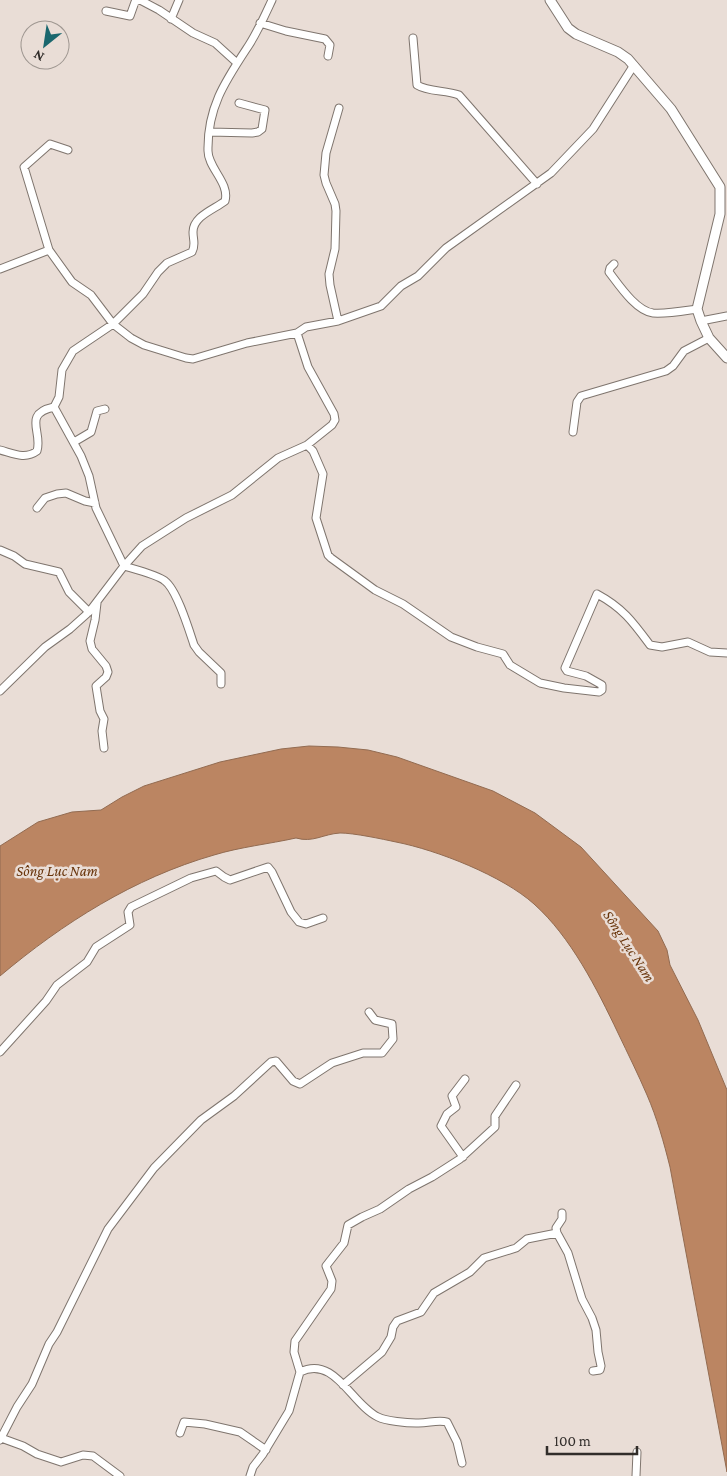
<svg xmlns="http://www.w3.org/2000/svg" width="727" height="1476" viewBox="0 0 727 1476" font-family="'Crimson Pro',serif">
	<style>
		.water { fill: #bb8562; stroke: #926b51 }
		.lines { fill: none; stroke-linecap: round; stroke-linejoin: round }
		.minor-casing { stroke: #7f756e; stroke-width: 9 }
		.tertiary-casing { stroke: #7f756e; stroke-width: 11 }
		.minor { stroke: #fff; stroke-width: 7 }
		.tertiary { stroke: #fff; stroke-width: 9 }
		.labels { text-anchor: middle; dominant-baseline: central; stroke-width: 5; stroke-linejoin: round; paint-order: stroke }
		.water-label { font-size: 15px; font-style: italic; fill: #69350b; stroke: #e9ddd6 }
	</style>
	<rect width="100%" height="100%" fill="#e9ddd6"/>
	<path class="water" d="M 309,746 L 338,747 L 368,750 L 397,757 L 493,791 L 535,813 L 581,847 L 658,931 L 667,950 L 670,965 L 698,1020 L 727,1090 L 727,1472 L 670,1167 C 664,1143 657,1118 647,1095 C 638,1074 628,1054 618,1033 C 597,989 571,937 534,904 C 503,876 437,850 396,842 C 382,839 354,833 340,833 C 323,834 313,843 296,838 C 269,844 240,847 214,855 C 134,878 63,923 0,976 L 0,846 L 38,822 L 72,812 L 101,810 L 122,797 L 144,786 L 220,762 L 281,749 Z"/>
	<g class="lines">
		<g class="minor-casing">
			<path id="minor" d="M 140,0 L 159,10 L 193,33 L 215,43 L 237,63
				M 106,11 L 130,16 L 135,2 L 139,0
				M 171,19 L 179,0
				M 260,23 L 286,31 L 325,39 L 330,45 L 328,56
				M 413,38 L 417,85 C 428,92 446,90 459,95 L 537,184
				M 210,132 L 252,133 L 258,132 L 262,129 L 265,110 L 239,103
				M 49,250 L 24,167 L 50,144 L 68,150
				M 614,264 L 610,268 L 609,272 C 619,285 636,311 653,313 C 667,314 683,311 697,309
				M 0,269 L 49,250 L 72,282 L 91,295 L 113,324 L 131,338 L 144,345 L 186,358 L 193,359 L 247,343 L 297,333
				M 338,321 L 330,285 L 329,274 L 335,249 L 336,211 L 335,204 L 326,183 L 324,175 L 326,153 L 339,108
				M 701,321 L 727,316
				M 573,432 L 577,402 L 581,396 L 666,371 L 673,366 L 684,351 L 709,338
				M 74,442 L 91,432 L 97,411 L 105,409
				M 307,445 L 313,451 L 323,474 L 316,518 L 328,555 L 331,558 L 375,590 L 403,604 L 451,637 L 477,647 L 503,654 L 510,665 L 540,683 L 564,688 L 599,692 L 602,690 L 602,685 L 586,676 L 567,671 L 565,668 L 597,594 C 623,608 633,622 650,645 L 662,647 L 688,642 L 710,652 L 727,653
				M 0,450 C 12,453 25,460 37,451 C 43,432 22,414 54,407
				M 37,508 L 45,498 L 57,494 L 66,493 L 85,501 L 95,503
				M 0,550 L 14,556 L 25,564 L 59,572 L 69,592 L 89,612
				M 97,603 L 95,620 L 90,641 L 92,649 L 106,666 L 108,672 L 106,677 L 96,686 L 100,711 L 104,719 L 102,731 L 104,748
				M 221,684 L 221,673 L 199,652 L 194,645 C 189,630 177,590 165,581 C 158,575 134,569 124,566 L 96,508 L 89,476 L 81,456 L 54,407 L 59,397 L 62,370 L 73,351 L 113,324 L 143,294 L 158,272 L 167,263 L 192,252 C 196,245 193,240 193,232 C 193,216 215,209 225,201 C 230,183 208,168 208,151 C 207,107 226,80 249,45 C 258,31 265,15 272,0
				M 0,691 L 45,647 L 70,629 L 89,612 L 124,566 L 142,546 L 186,518 L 232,495 L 278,458 L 307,445 L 332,425 L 335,420 L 334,414 L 308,367 L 297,333 L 306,327 L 338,321 L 381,306 L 401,286 L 418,276 L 446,248 L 551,173 L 593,129 L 634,65
				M 0,1052 L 46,1001 L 57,985 L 87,962 L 96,947 L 130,925 L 128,912 L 131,907 L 191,878 L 216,871 L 224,877 L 230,880 L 268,867 L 272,872 L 291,912 L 299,922 L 306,924 L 323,918
				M 463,1157 L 441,1126 L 447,1114 L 456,1107 L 452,1096 L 465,1079
				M 562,1213 L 562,1219 L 556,1228 L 557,1233 L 568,1253 L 582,1299 L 592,1318 L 596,1330 L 598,1352 L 601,1366 L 600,1370 L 593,1371
				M 300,1372 C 335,1355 351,1404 378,1417 C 386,1421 407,1423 416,1423 C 427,1424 437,1419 447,1422 L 457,1442 L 462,1463
				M 343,1385 L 382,1352 L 391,1337 L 393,1327 L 397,1321 L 421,1312 L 434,1293 L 470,1272 L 484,1258 L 516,1248 L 527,1239 L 557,1233
				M 180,1433 L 184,1422 L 205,1424 L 240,1432 L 266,1450
				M 1,1438 L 23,1446 L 37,1454 L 61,1462 L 83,1455 L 93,1456 L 120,1476
				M 0,1440 L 17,1407 L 32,1384 L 49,1344 L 57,1332 L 108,1229 L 154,1168 L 201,1120 L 234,1096 L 271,1062 L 276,1061 L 293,1081 L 300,1084 L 332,1063 L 363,1053 L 382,1053 L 393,1039 L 392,1024 L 375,1020 L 369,1012
				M 250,1476 L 253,1467 L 263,1454 L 289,1411 L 300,1372 L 294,1352 L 295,1341 L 331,1289 L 332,1281 L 326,1266 L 344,1243 L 348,1225 L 362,1217 L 380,1209 L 409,1189 L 432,1177 L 460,1159 L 495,1127 L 495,1116 L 516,1085
				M 636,1476 L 637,1452"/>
		</g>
		<g class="tertiary-casing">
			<path id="tertiary" d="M 550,0 L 568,28 L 576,34 L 618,52 L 628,59 L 671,109 L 720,187 L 720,214 L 697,309 L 701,321 L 709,338 L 727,358"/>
		</g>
		<use href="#minor" class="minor"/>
		<use href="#tertiary" class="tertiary"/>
	</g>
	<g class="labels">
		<g class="water-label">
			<text x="57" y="871">Sông Lục Nam</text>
			<text transform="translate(629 946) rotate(57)">Sông Lục Nam</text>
		</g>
	</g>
	<g transform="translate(45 45) rotate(210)"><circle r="24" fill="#e9ddd6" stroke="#9f9791"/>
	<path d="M0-4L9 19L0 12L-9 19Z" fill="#1a676e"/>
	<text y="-8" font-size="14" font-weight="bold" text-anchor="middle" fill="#312d2a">N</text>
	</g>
	<path d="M547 1446v8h90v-8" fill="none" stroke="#312d2a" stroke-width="2.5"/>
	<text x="554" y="1446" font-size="15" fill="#312d2a" stroke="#e9ddd6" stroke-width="4" paint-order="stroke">100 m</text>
</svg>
